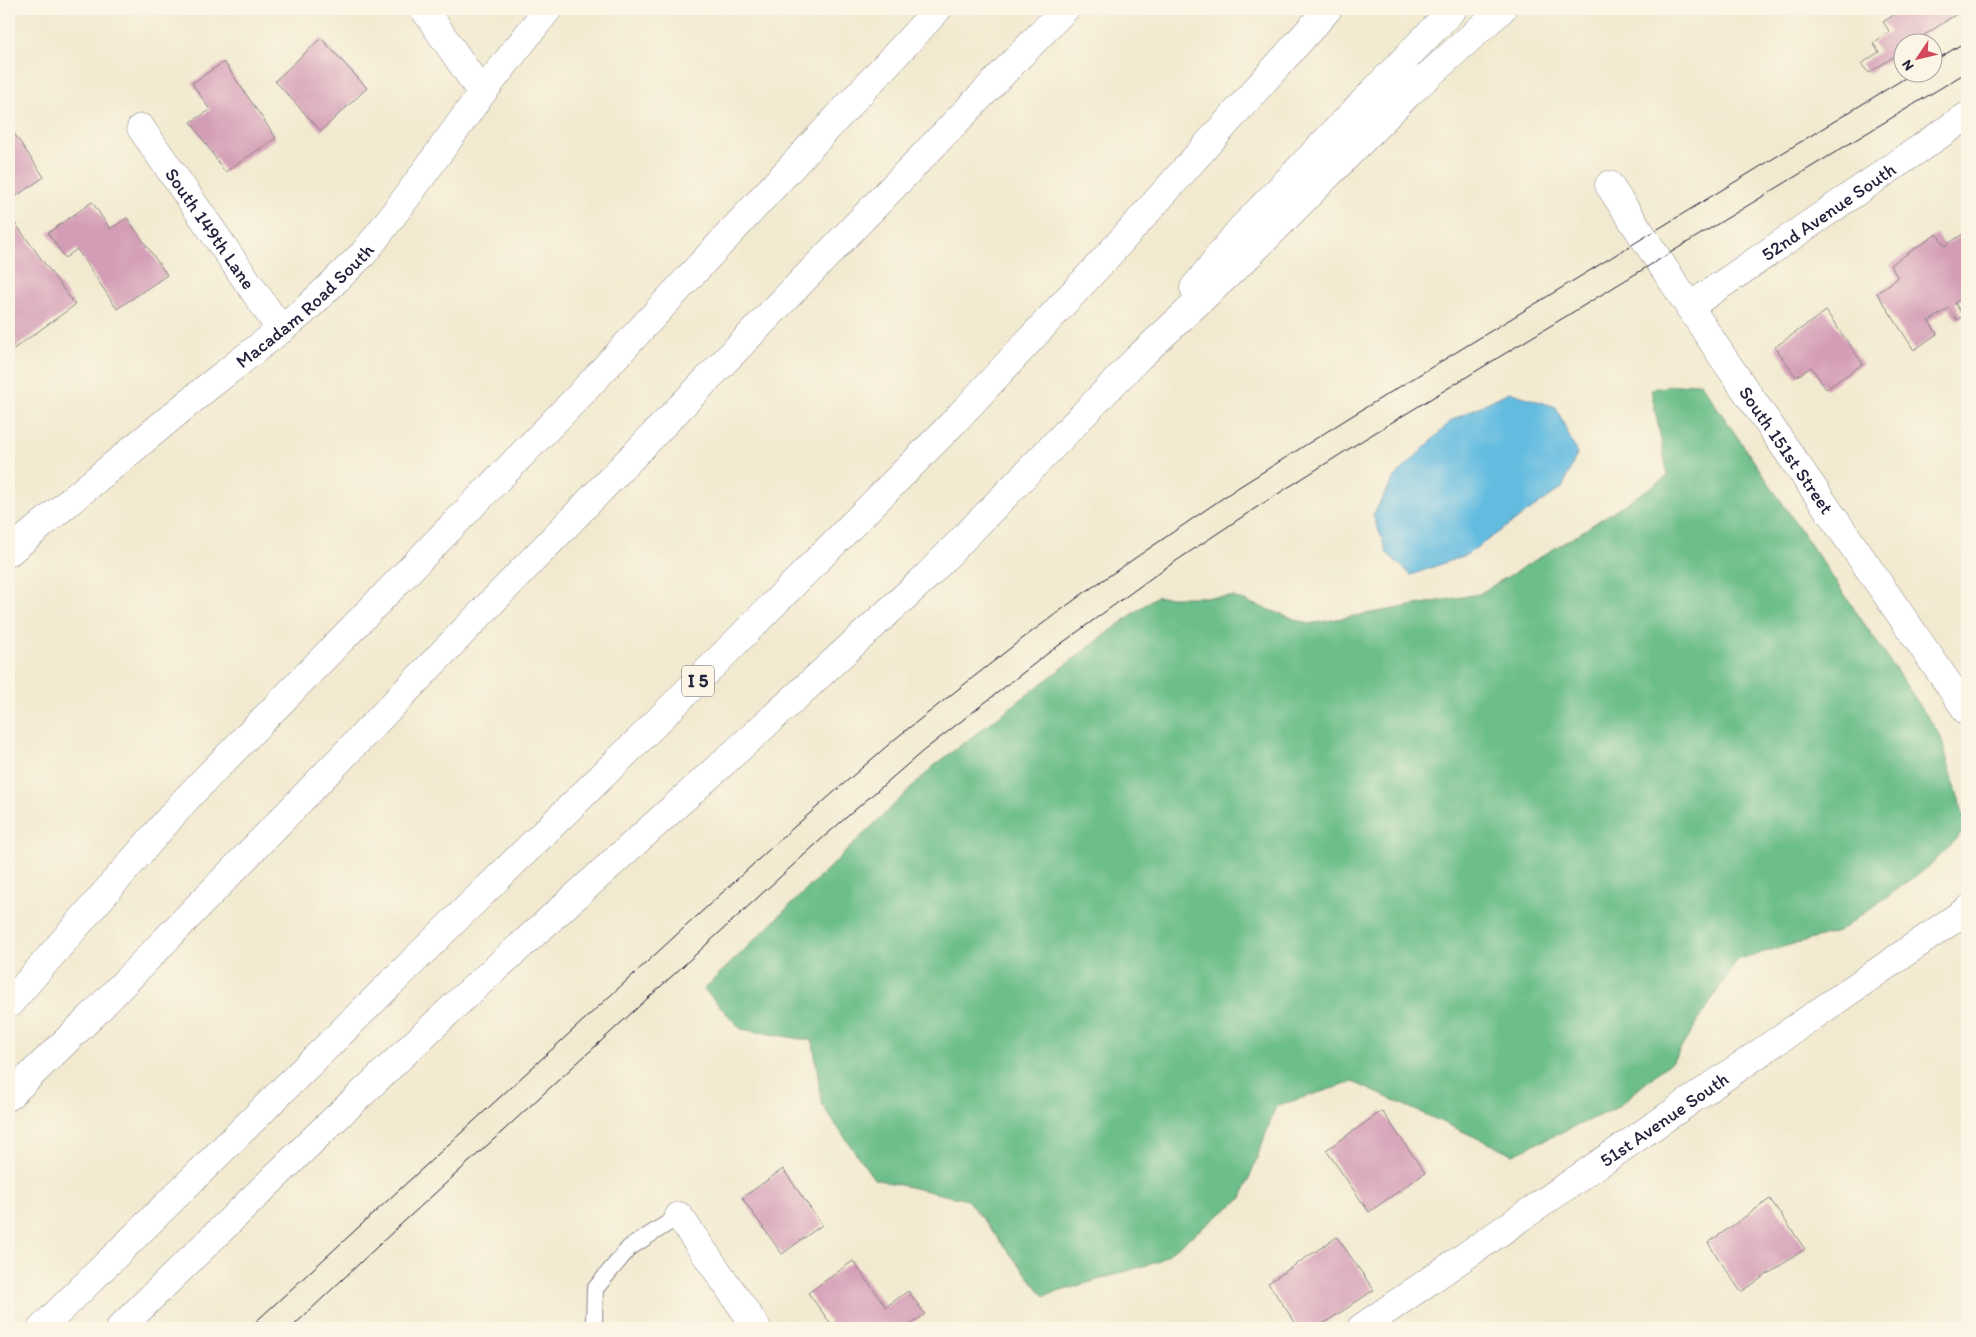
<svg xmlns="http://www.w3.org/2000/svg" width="1976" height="1337" viewBox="0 0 1976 1337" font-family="Itim,sans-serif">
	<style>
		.forest { fill: #6cbe8a; stroke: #477062 }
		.water { fill: #63bce0; stroke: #426f8e }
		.building { fill: #d49db6 }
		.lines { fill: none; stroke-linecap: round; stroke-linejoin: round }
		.service-casing { stroke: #8a8686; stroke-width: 18 }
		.minor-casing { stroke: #8a8686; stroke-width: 29 }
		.tertiary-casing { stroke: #8a8686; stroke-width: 29 }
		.motorway-casing { stroke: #8a8686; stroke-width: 29 }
		.service { stroke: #fff; stroke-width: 16 }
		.minor { stroke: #fff; stroke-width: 28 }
		.tertiary { stroke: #fff; stroke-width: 28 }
		.motorway { stroke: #fff; stroke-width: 28 }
		.tram { stroke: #22223b; stroke-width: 1 }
		.labels { text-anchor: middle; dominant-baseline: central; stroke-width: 4; stroke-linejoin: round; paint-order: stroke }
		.shield { fill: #fcf5e5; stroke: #63616e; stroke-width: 1 }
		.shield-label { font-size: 18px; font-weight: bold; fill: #22223b }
		.street-label { font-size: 19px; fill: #22223b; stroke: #fcf5e5 }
	</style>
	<rect width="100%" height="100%" fill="#fcf5e5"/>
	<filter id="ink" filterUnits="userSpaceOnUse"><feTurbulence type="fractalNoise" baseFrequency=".02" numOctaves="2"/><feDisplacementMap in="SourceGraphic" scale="10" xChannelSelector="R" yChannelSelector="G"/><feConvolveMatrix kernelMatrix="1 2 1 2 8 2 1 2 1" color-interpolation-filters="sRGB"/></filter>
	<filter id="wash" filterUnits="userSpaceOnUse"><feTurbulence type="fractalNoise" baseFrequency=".0096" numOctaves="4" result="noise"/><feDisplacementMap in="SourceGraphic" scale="20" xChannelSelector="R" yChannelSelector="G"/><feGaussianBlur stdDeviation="1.12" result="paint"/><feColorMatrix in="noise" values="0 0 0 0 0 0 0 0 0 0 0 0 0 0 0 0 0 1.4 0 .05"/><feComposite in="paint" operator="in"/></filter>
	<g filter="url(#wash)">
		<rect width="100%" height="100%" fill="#f2ead0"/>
		<path class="forest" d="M 1700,382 L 1940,735 L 1967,827 L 1931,865 L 1838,932 L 1738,959 L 1674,1059 L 1616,1108 L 1513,1154 L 1353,1082 L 1276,1106 L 1242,1198 L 1157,1262 L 1044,1296 L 967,1200 L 874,1179 L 822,1105 L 813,1041 L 741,1029 L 704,989 L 935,765 L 1155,597 L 1233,597 L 1309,624 L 1479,594 L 1580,533 L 1668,476 L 1651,389 Z"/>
		<path class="water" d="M 1509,392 L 1556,407 L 1577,454 L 1562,488 L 1466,555 L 1411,575 L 1387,553 L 1373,515 L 1394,478 L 1452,420 Z"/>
		<g id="blocks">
			<path class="building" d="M 1898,9 L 1964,9 L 1914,42 L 1904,42 L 1904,50 L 1869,73 L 1861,64 L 1879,52 L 1873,43 L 1890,32 L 1883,22 L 1900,11 Z
				M 321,38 L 367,88 L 321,131 L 275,81 Z
				M 224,62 L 276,138 L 225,172 L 191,122 L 210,110 L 192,83 Z
				M 9,126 L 44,177 L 9,201 Z
				M 92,202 L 110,229 L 127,218 L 167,275 L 117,309 L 77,249 L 65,258 L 48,233 Z
				M 15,223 L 75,305 L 12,350 L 9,345 L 9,228 Z
				M 1967,231 L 1967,295 L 1955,303 L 1963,316 L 1957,320 L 1949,308 L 1929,321 L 1937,334 L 1914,350 L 1877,293 L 1898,278 L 1890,265 L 1937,234 L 1945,246 Z
				M 1826,311 L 1863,364 L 1826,389 L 1811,367 L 1796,377 L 1775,347 Z
				M 1382,1111 L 1425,1173 L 1369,1212 L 1326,1150 Z
				M 783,1169 L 822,1225 L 782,1254 L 742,1198 Z
				M 1770,1199 L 1805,1249 L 1741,1292 L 1708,1243 Z
				M 1337,1237 L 1374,1290 L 1317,1328 L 1299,1328 L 1268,1283 Z
				M 853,1261 L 886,1307 L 908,1291 L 925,1314 L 906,1328 L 834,1328 L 808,1293 Z"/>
		</g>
	</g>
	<g filter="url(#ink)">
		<use href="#blocks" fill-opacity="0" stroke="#8a8686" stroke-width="1"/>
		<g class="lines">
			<g class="service-casing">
				<path id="service" d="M 597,1328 L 594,1322 L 595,1289 L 629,1248 L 679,1216"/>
			</g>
			<g class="minor-casing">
				<g id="minor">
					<path d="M 424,9 L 482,93"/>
					<path id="s1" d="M 141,128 L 281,330"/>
					<path id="s2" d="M 1609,185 L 1726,362 L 1967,711"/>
					<path id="s3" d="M 1689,307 L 1967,116"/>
					<path d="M 679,1216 L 757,1328"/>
				</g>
			</g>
			<g class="tertiary-casing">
				<g id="tertiary">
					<path id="s4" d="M 9,552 L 204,390 L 302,313 L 364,253 L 406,198 L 482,93 L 548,9"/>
					<path id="s5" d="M 1361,1328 L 1967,910"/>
				</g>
			</g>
			<g class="motorway-casing">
				<path id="motorway" d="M 1194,288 L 1240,230 L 1453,9
					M 9,1004 L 188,797 L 578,397 L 938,9
					M 9,1096 L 92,1016 L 1065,9
					M 42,1328 L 454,921 L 640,739 L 952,424 L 1114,249 L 1328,9
					M 120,1328 L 320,1133 L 465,996 L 753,736 L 926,577 L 1140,356 L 1250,254 L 1408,94 L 1502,9"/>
			</g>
			<use href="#service" class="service"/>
			<use href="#minor" class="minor"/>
			<use href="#tertiary" class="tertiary"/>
			<use href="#motorway" class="motorway"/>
			<path class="tram" d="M 1934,61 L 1967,41
				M 249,1328 L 785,835 L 895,739 L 1018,642 L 1081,595 L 1239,487 L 1350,417 L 1915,72
				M 291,1328 L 397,1228 L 826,835 L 923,751 L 1047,654 L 1161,571 L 1254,509 L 1363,440 L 1967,72"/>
		</g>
	</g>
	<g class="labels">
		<rect class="shield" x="682" y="665.5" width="32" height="31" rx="4"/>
		<g class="shield-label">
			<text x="698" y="681">I 5</text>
		</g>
		<g class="street-label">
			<text stroke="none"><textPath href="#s3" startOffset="169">52nd Avenue South</textPath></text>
			<text stroke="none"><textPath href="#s1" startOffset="122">South 149th Lane</textPath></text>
			<text stroke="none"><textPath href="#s4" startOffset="385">Macadam Road South</textPath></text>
			<text stroke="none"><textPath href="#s2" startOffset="319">South 151st Street</textPath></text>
			<text stroke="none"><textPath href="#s5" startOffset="368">51st Avenue South</textPath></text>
		</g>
	</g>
	<rect width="1976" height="1337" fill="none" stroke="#fcf5e5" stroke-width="30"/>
	<g transform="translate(1918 58) rotate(235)"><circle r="24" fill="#fcf5e5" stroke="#a5a1a1"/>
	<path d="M0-4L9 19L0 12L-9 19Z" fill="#d1495b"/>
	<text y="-8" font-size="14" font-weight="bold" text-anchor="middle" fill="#22223b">N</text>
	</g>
</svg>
